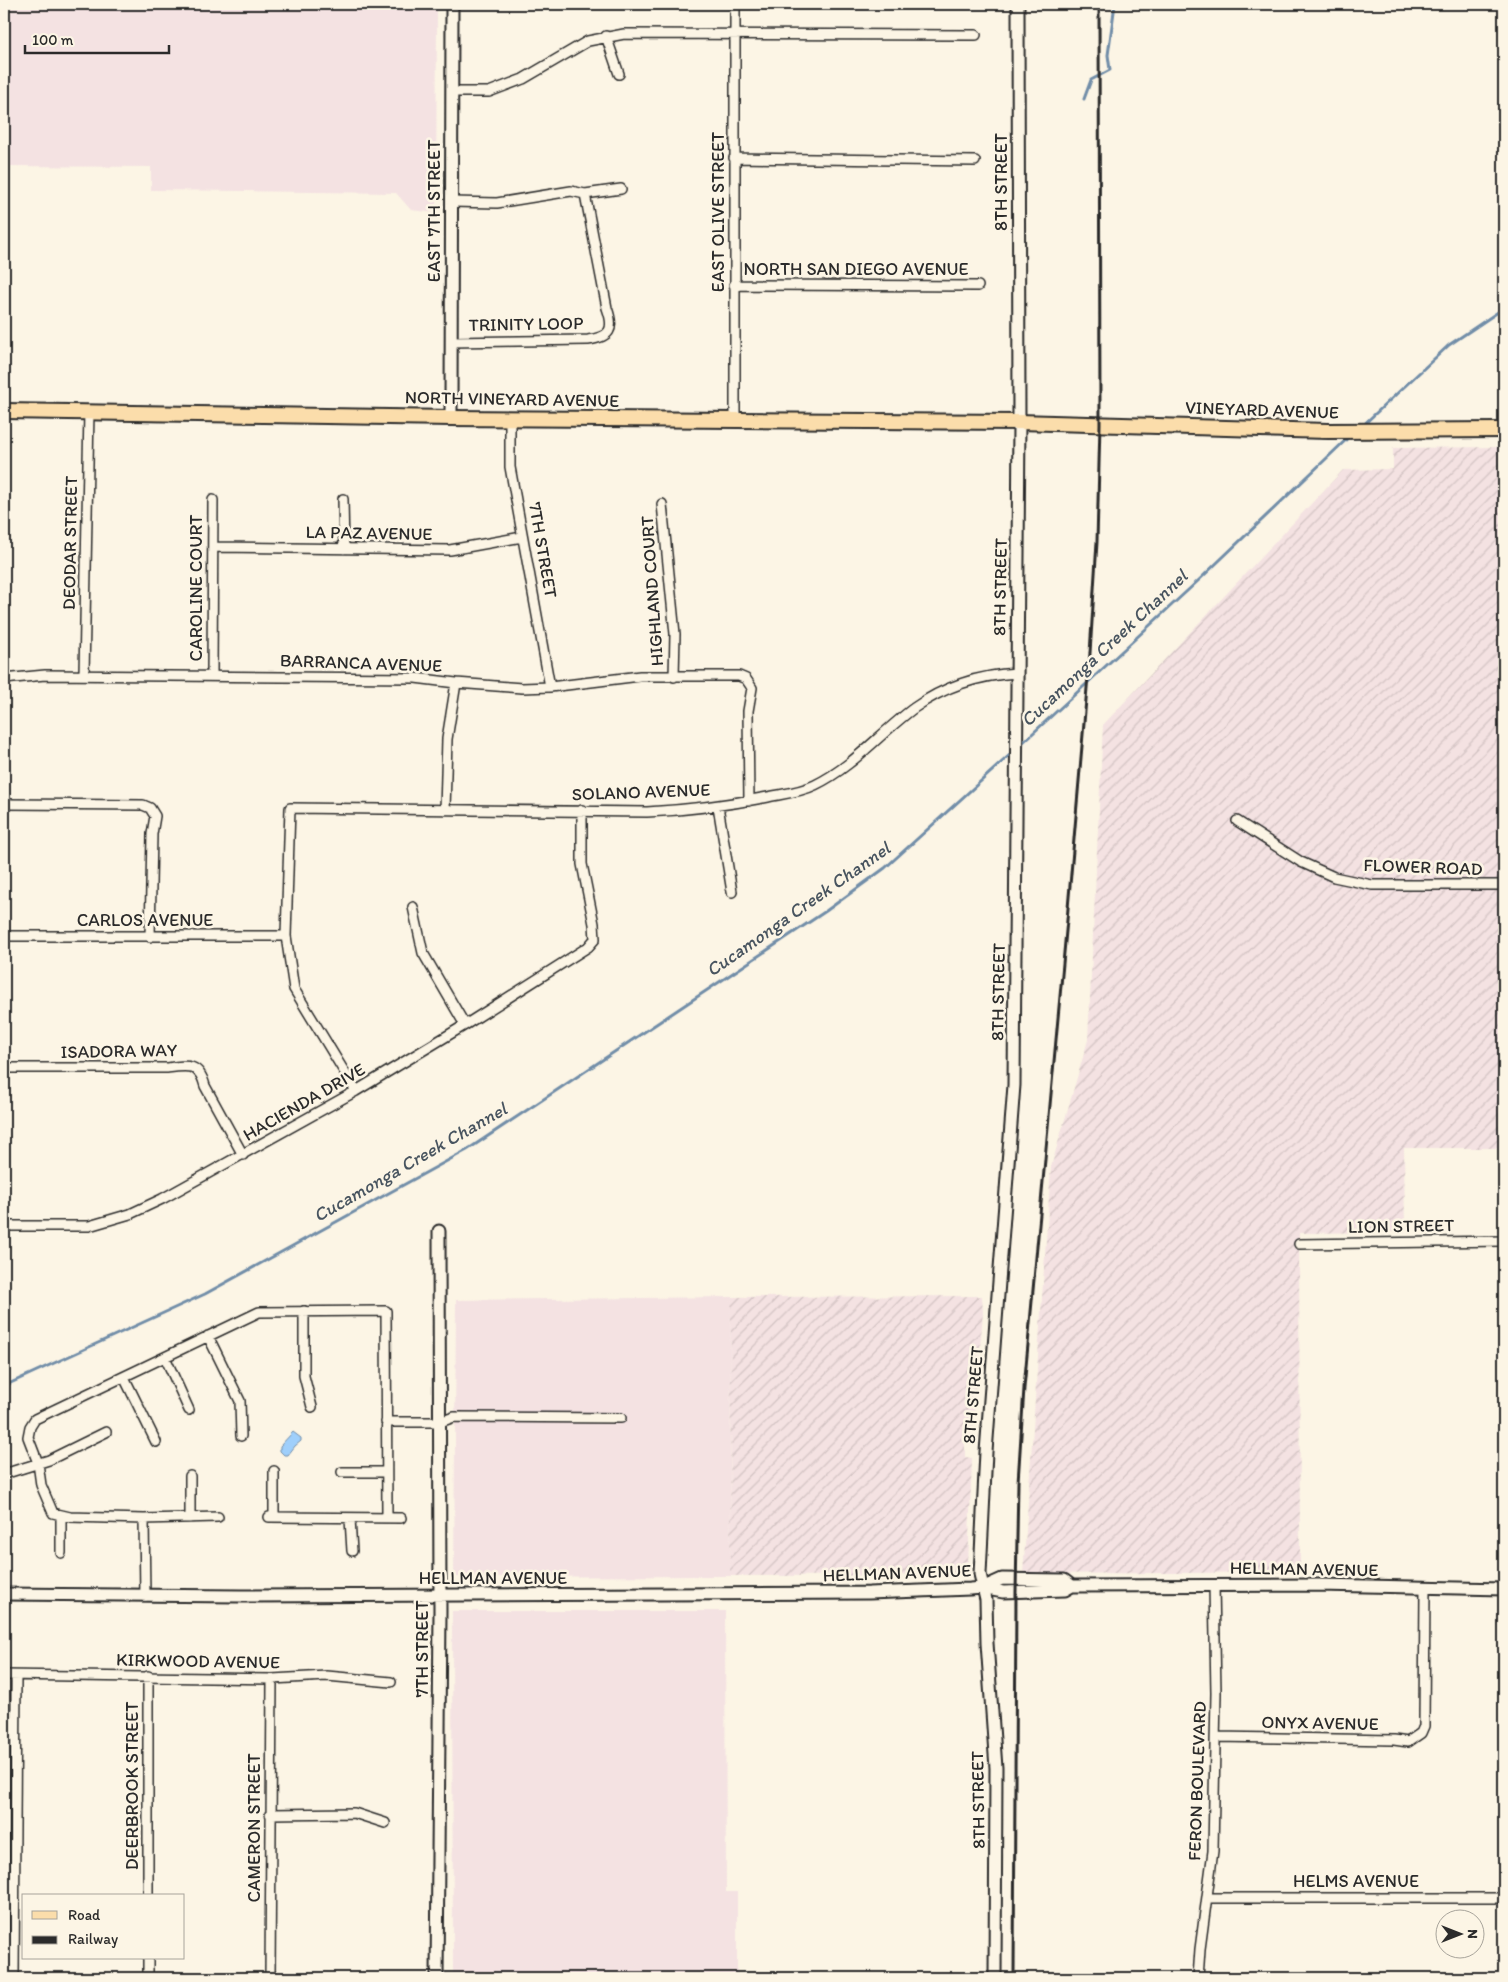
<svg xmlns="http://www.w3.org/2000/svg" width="1508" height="1982" viewBox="0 0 1508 1982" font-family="Itim,sans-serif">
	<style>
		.built { fill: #f4e2e2 }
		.industrial { fill: url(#industrial-furrows) }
		.water { fill: #9fcffb; stroke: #718da8 }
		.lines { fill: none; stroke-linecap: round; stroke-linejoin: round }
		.stream { stroke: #718da8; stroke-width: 3 }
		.minor-casing { stroke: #2b2b2b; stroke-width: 12 }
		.tertiary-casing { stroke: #2b2b2b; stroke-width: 15 }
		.primary-casing { stroke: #2b2b2b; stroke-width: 18 }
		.minor { stroke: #fcf5e5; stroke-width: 9 }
		.tertiary { stroke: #fcf5e5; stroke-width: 11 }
		.primary { stroke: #fbddab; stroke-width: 14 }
		.rail { stroke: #2b2b2b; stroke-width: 3 }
		.labels { text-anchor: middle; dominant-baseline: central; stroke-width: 5; stroke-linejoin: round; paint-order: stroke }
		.street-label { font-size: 18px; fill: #2b2b2b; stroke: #fcf5e5 }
		.water-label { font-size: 19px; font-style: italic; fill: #48545f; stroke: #fcf5e5 }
	</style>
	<defs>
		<pattern id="industrial-furrows" width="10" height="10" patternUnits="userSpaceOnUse" patternTransform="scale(1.25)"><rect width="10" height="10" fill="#f4e2e2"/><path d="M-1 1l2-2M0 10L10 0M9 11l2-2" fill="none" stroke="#d1c2c2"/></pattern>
	</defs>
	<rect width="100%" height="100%" fill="#fcf5e5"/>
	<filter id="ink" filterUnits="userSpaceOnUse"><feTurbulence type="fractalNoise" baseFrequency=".02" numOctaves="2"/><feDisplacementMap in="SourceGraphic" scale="10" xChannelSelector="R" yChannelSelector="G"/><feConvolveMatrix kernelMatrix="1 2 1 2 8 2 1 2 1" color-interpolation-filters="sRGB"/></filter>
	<g filter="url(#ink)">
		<path class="built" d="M 4,4 L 437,4 L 436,213 L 411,210 L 396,193 L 151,190 L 151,167 L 4,166 Z
			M 731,1297 L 730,1576 L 454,1577 L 456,1300 Z
			M 452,1611 L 725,1611 L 726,1892 L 737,1892 L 737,1978 L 453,1978 Z"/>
		<path class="industrial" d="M 1504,447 L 1504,1148 L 1404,1148 L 1405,1232 L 1299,1233 L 1300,1572 L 1023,1574 L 1051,1167 L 1088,1040 L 1103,725 L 1343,470 L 1393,469 L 1393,448 Z
			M 982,1296 L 983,1313 L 972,1442 L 965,1443 L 965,1457 L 972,1458 L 968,1567 L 967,1571 L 959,1575 L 730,1576 L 731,1297 Z"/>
		<path class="water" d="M 293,1432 L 301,1438 L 301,1441 L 295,1446 L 288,1455 L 284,1455 L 280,1451 L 280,1446 Z"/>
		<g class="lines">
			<path class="stream" d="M 1084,99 L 1091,80 L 1110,70 L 1108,55 L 1115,4
				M 1361,427 L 1449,345 L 1504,308
				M 1019,746 L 1199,580 L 1350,436
				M 4,1386 L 205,1294 L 467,1150 L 826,911 L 885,868 L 1013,752"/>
			<g class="minor-casing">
				<path id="minor" d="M 735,4 L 735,420
					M 606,36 L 619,74
					M 452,92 L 489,92 L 523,79 L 588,41 L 624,34 L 976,35
					M 734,158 L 975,161
					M 452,202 L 497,203 L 571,191 L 585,194 L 621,189
					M 734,285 L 978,286
					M 451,342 L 588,340 C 610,337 615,330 607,308 L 585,194
					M 510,418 L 510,467 L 550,687
					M 343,499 L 344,549
					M 662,504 L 675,634 L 674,677
					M 213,547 L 450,550 L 522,537
					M 84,675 L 89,411
					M 212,676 L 213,500
					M 4,679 L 45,675 L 415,678 L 456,683 L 522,688 L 550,687 L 640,676 L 739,676 L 746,679 L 752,688 L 748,711 L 749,801
					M 4,804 L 143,805 L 150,808 L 155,816 L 152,834 L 150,937
					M 718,806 L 732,892
					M 445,810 L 447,739 L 456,683
					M 1237,821 L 1301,862 L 1334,877 L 1372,885 L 1504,885
					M 413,907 L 423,953 L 465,1025
					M 4,936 L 286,936
					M 4,1068 L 167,1068 C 188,1065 199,1063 205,1086 L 243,1155
					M 356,1091 L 294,989 L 286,936 L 290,808 L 647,812 C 688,810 727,805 768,797 C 783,794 801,792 815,785 C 854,766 880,733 914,708 C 945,686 979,675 1017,673
					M 4,1226 L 89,1226 L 130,1214 L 162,1199 L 356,1091 L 465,1025 L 588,947 L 595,939 L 594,924 L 582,864 L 582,810
					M 1299,1244 L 1504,1241
					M 304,1311 L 304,1376 L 312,1407
					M 208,1336 L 240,1401 L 241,1436
					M 165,1357 L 189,1410
					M 124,1377 L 156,1442
					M 386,1422 L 440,1422 L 454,1417 L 621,1418
					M 342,1472 L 386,1472
					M 4,1474 L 49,1460 L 106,1432
					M 190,1476 L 190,1518
					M 61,1515 L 61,1553
					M 218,1517 L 144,1519 L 70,1517 L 53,1513 L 41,1485 L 38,1463 L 28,1437 L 30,1427 L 35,1419 L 259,1312 L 386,1311 L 387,1518
					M 269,1517 L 401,1518
					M 274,1517 L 274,1471
					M 144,1519 L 145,1596
					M 350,1519 L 352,1551
					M 4,1675 L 272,1679 L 327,1676 L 391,1682
					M 148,1676 L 148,1896
					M 1216,1737 L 1394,1740 L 1408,1742 L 1421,1733 L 1424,1726 L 1425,1588
					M 270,1814 L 354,1813 L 385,1823
					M 1207,1898 L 1504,1898
					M 148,1958 L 148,1978
					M 14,1978 L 16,1676
					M 270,1978 L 272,1679
					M 1198,1978 L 1200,1949 L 1213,1851 L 1216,1693 L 1214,1585"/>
			</g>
			<g class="tertiary-casing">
				<path id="tertiary" d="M 451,418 L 452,4
					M 982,1588 L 1003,1592 L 1065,1590 L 1072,1586 L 1320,1585 L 1504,1589
					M 4,1594 L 241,1596 L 869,1593 L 970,1589 L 982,1588 L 1002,1579 L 1064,1580 L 1072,1586
					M 437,1978 L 440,1611 L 439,1231
					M 995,1978 L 996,1768 L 987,1643 L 986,1600 L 980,1574 L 986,1452 L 1014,1085 L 1019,422 L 1018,4"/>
			</g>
			<g class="primary-casing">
				<path id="primary" d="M 4,411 L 451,418 L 1019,422 L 1328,431 L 1504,430"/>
			</g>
			<use href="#minor" class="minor"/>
			<use href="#tertiary" class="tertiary"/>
			<use href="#primary" class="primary"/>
			<path class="rail" d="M 1014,1978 L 1016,1592 L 1018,1482 L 1024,1388 L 1067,920 L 1090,653 L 1097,542 L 1100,424 L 1099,4"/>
		</g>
	</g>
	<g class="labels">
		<g class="street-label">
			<text transform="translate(1001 182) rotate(-90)">8TH STREET</text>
			<text transform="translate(434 211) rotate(-90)">EAST 7TH STREET</text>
			<text transform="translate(718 212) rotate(-90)">EAST OLIVE STREET</text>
			<text x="856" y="269">NORTH SAN DIEGO AVENUE</text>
			<text transform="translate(526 324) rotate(-1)">TRINITY LOOP</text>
			<text transform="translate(512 399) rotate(1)">NORTH VINEYARD AVENUE</text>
			<text transform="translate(1262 410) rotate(2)">VINEYARD AVENUE</text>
			<text transform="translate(369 533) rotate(1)">LA PAZ AVENUE</text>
			<text transform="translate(70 543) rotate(-89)">DEODAR STREET</text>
			<text transform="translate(543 550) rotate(80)">7TH STREET</text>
			<text transform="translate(1000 587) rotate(-89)">8TH STREET</text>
			<text transform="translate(196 588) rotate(-90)">CAROLINE COURT</text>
			<text transform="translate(652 591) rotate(-94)">HIGHLAND COURT</text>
			<text transform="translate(361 663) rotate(2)">BARRANCA AVENUE</text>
			<text transform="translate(641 792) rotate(-2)">SOLANO AVENUE</text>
			<text transform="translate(1423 867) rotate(2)">FLOWER ROAD</text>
			<text x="145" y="920">CARLOS AVENUE</text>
			<text transform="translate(998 992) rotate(-89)">8TH STREET</text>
			<text transform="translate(119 1051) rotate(-1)">ISADORA WAY</text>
			<text transform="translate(304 1102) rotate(-30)">HACIENDA DRIVE</text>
			<text transform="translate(1401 1226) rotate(-1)">LION STREET</text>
			<text transform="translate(973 1395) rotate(-85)">8TH STREET</text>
			<text transform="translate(1304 1569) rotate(1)">HELLMAN AVENUE</text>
			<text transform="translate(897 1573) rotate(-2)">HELLMAN AVENUE</text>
			<text x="493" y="1578">HELLMAN AVENUE</text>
			<text transform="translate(422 1649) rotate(-90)">7TH STREET</text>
			<text transform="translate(198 1661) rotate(1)">KIRKWOOD AVENUE</text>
			<text transform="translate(1320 1723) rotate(1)">ONYX AVENUE</text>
			<text transform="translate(1197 1781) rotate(-88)">FERON BOULEVARD</text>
			<text transform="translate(132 1786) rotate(-90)">DEERBROOK STREET</text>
			<text transform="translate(978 1800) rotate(-91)">8TH STREET</text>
			<text transform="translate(254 1828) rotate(-90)">CAMERON STREET</text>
			<text x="1356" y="1881">HELMS AVENUE</text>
		</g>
		<g class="water-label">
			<text transform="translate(1104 648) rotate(-43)">Cucamonga Creek Channel</text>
			<text transform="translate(798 909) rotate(-35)">Cucamonga Creek Channel</text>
			<text transform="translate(410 1162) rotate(-30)">Cucamonga Creek Channel</text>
		</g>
	</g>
	<rect width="1508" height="1982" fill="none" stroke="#fcf5e5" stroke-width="20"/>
	<rect x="10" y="10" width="1488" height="1962" fill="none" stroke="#2b2b2b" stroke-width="2" filter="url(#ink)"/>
	<rect x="22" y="1894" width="162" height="65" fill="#fcf5e5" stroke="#a8a49b"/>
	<rect x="32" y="1911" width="25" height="8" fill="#fbddab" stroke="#a8a49b"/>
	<text x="68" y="1920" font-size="15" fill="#2b2b2b">Road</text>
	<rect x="32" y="1936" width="25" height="8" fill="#2b2b2b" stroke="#a8a49b"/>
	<text x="68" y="1944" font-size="15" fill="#2b2b2b">Railway</text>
	<g transform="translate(1460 1934) rotate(90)"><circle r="24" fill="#fcf5e5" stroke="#a8a49b"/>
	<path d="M0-4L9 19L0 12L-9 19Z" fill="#2b2b2b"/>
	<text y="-8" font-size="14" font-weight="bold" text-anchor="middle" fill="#2b2b2b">N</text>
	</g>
	<path d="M25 45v8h144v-8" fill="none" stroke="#2b2b2b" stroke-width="2.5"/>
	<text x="32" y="45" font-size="15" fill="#2b2b2b" stroke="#fcf5e5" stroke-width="4" paint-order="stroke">100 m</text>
</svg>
